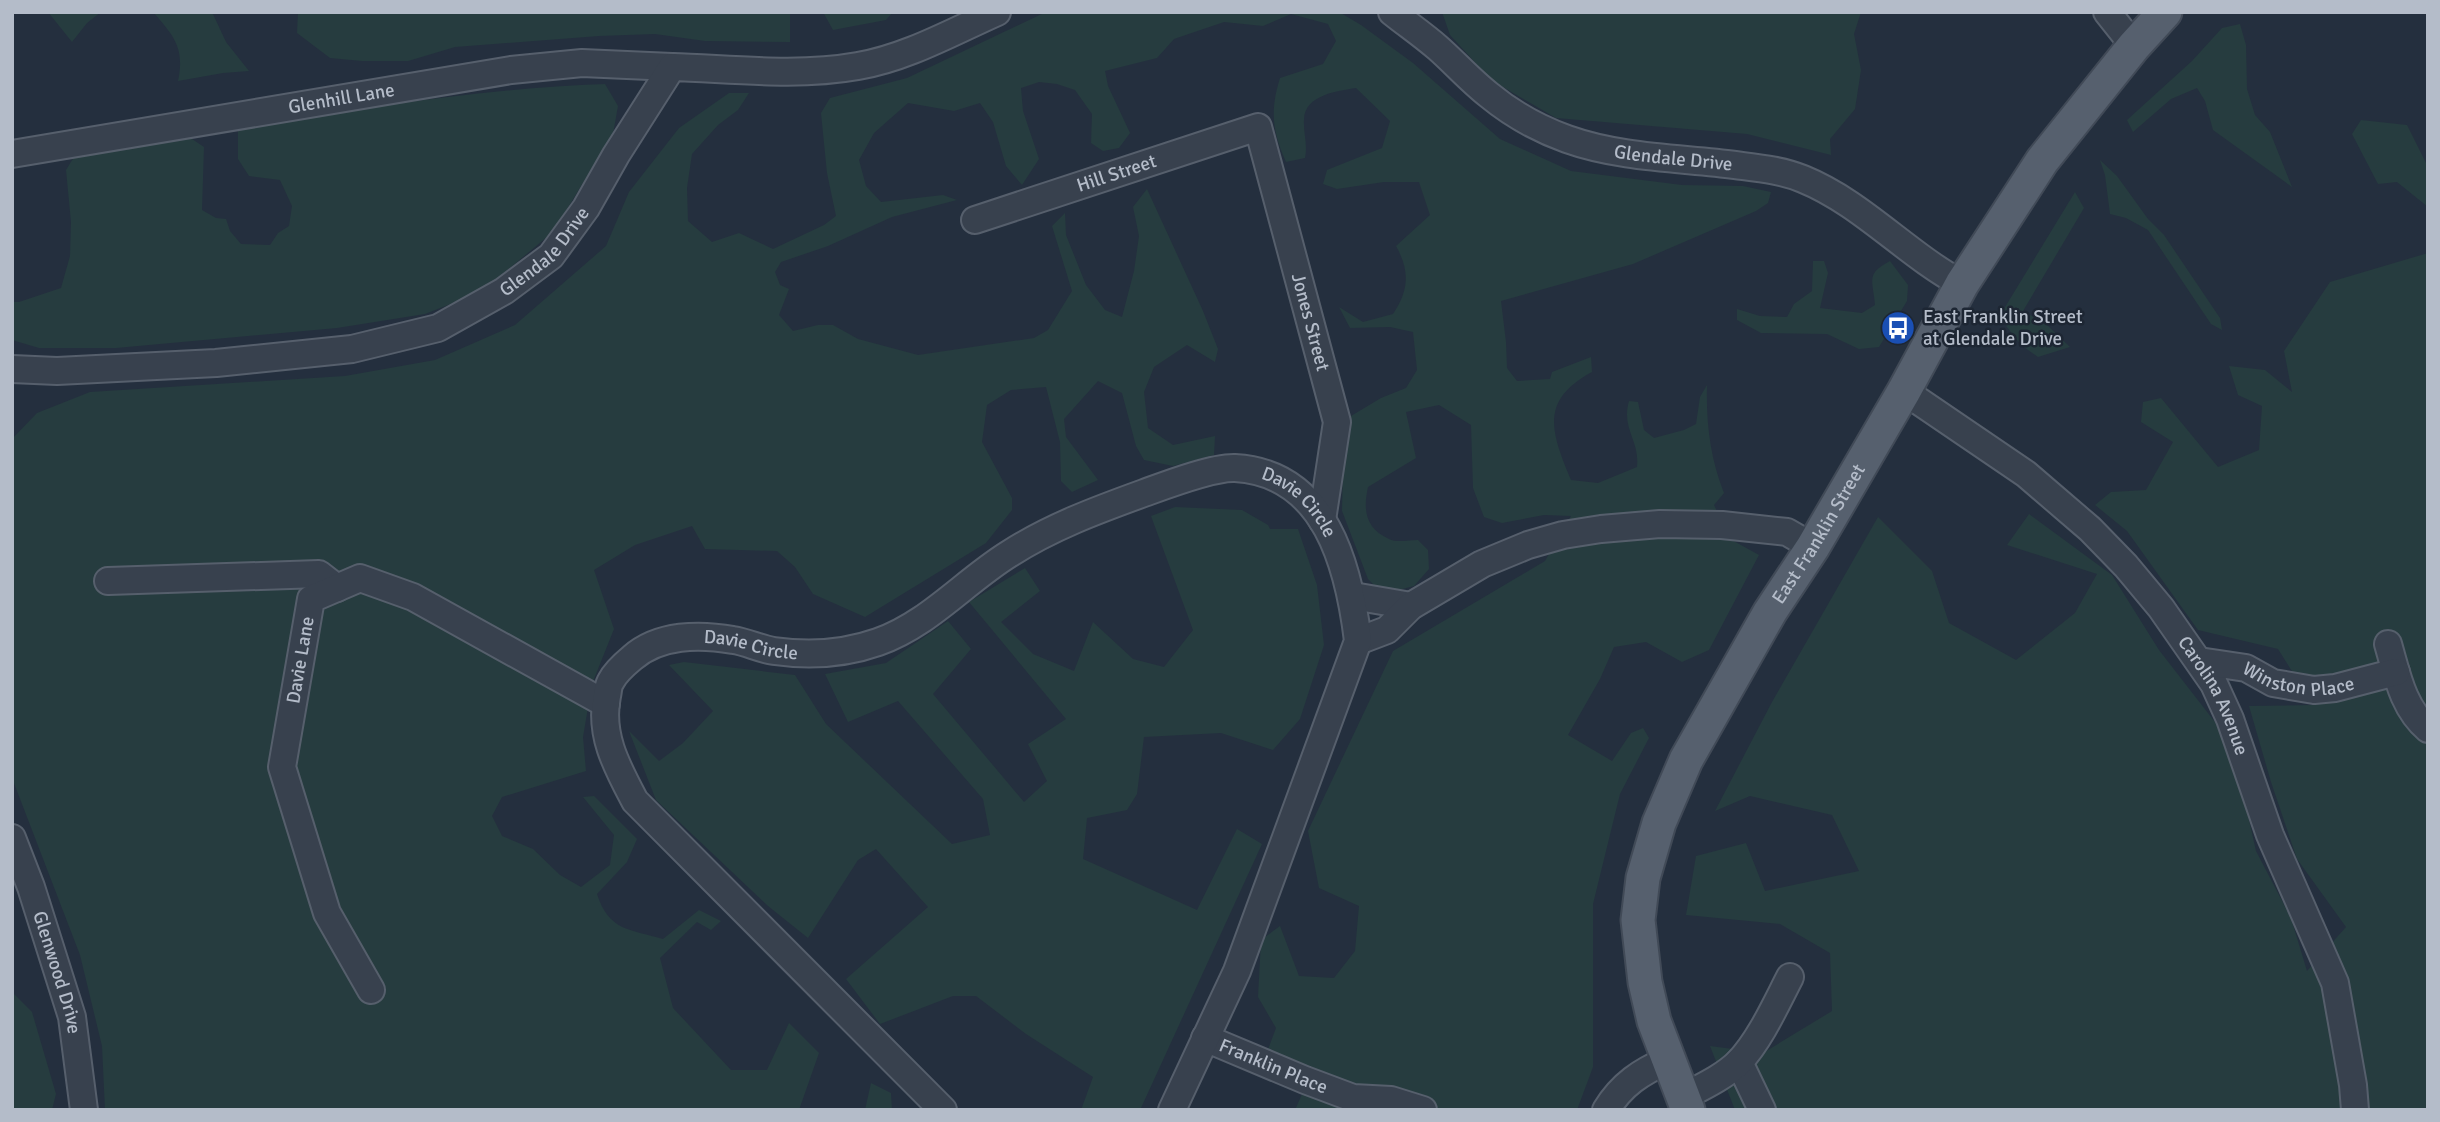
<svg xmlns="http://www.w3.org/2000/svg" width="2440" height="1122" viewBox="0 0 2440 1122" font-family="Signika,sans-serif">
	<style>
		.green { fill: #263c3f }
		.lines { fill: none; stroke-linecap: round; stroke-linejoin: round }
		.minor-casing { stroke: #565f6c; stroke-width: 30 }
		.major-casing { stroke: #414a57; stroke-width: 37 }
		.minor { stroke: #38414e; stroke-width: 26 }
		.major { stroke: #56606e; stroke-width: 33 }
		.labels { text-anchor: middle; dominant-baseline: central; stroke-width: 5; stroke-linejoin: round; paint-order: stroke }
		.street-label { font-size: 19px; fill: #b4bcc9; stroke: #1d2633 }
		.poi-label { font-size: 19px; fill: #b4bcc9; stroke: #1d2633; text-anchor: start }
	</style>
	<rect width="100%" height="100%" fill="#242f3e"/>
	<path class="green" d="M 48,12 L 101,12 L 87,23 L 72,42 Z
		M 153,12 L 212,12 L 226,42 L 249,71 L 223,73 L 178,81 C 185,48 174,36 153,12 Z
		M 298,12 L 790,12 L 790,42 L 705,41 L 655,34 L 599,36 L 455,47 L 408,61 L 362,61 L 330,58 L 297,33 Z
		M 823,12 L 893,12 L 886,20 L 833,30 Z
		M 1046,12 L 1339,12 L 1361,25 L 1413,63 L 1500,139 L 1571,171 L 1682,185 L 1743,186 L 1771,192 L 1768,203 L 1756,211 L 1633,264 L 1501,301 L 1506,342 L 1507,368 L 1517,381 L 1550,379 L 1552,372 L 1591,357 L 1592,372 C 1538,401 1552,434 1571,480 L 1598,483 L 1637,467 C 1640,440 1621,429 1629,401 L 1638,402 L 1644,430 L 1654,438 L 1684,430 L 1696,424 L 1700,397 L 1707,385 C 1706,422 1710,458 1724,493 L 1714,505 L 1730,539 L 1759,555 L 1709,650 L 1682,662 L 1646,642 L 1614,647 L 1600,679 L 1568,735 L 1612,761 L 1631,733 L 1643,728 L 1649,738 L 1620,794 L 1593,904 L 1593,1067 L 1577,1110 L 1295,1110 L 1302,1094 L 1258,1076 L 1276,1028 L 1258,997 L 1261,940 L 1280,926 L 1299,976 L 1334,978 L 1355,951 L 1359,906 L 1319,888 L 1308,831 L 1393,651 L 1545,561 L 1571,516 L 1544,515 L 1502,523 L 1484,517 L 1473,488 L 1471,425 L 1439,405 L 1406,412 L 1416,458 L 1368,487 C 1363,510 1365,528 1389,539 C 1396,543 1409,540 1418,540 L 1428,550 L 1429,569 L 1414,586 L 1383,594 L 1368,579 L 1342,511 L 1343,462 L 1351,416 L 1381,398 L 1406,388 L 1417,370 L 1413,332 L 1390,327 L 1350,328 L 1339,307 L 1363,322 L 1393,314 C 1409,290 1410,271 1396,246 L 1430,215 L 1419,182 L 1384,182 L 1337,189 L 1323,184 L 1327,170 L 1382,148 L 1390,121 L 1356,88 C 1337,91 1305,95 1304,119 C 1303,133 1308,144 1305,158 L 1286,162 C 1272,131 1270,110 1280,78 L 1323,64 L 1336,41 L 1328,24 L 1291,14 L 1263,26 L 1224,22 L 1174,39 L 1157,58 L 1105,71 L 1108,86 L 1130,133 L 1119,148 L 1103,151 L 1091,143 L 1092,114 L 1075,90 L 1057,84 L 1039,82 L 1021,88 L 1023,111 L 1039,159 L 1022,185 L 1006,166 L 993,122 L 980,103 L 954,111 L 908,103 L 874,133 L 859,160 L 866,186 L 881,202 L 943,195 L 957,200 L 892,217 L 828,246 L 781,262 L 775,272 L 780,285 L 789,289 L 779,315 L 793,331 L 818,325 L 833,325 L 858,339 L 918,355 L 1034,338 L 1048,330 L 1072,291 L 1052,226 L 1065,213 L 1066,235 L 1086,285 L 1105,310 L 1122,317 L 1134,271 L 1139,236 L 1133,207 L 1147,189 L 1203,311 L 1218,349 L 1215,362 L 1187,345 L 1154,367 L 1144,392 L 1148,428 L 1173,445 L 1215,436 L 1214,455 L 1173,466 L 1144,460 L 1136,446 L 1122,393 L 1098,381 L 1064,419 L 1066,437 L 1098,480 L 1072,492 L 1061,481 L 1060,442 L 1046,387 L 1011,390 L 987,405 L 982,442 L 1012,498 L 1012,510 L 986,543 L 865,617 L 813,594 L 795,567 L 777,551 L 705,549 L 692,526 L 635,545 L 594,570 L 614,629 L 592,684 L 583,737 L 586,771 L 502,797 L 492,816 L 502,836 L 533,849 L 560,875 L 581,887 L 610,865 L 614,835 L 583,797 L 594,796 L 637,839 L 627,862 L 597,894 C 609,931 629,929 663,939 L 699,910 L 721,921 L 711,930 L 697,922 L 660,958 L 673,1008 L 731,1070 L 767,1070 L 789,1023 L 819,1053 L 799,1110 L 105,1110 L 102,1046 L 80,955 L 12,778 L 12,439 L 37,413 L 90,392 L 345,376 L 435,360 L 515,325 L 606,246 L 629,192 L 679,128 L 729,93 L 749,93 L 738,110 L 718,125 L 692,154 L 687,188 L 688,221 L 712,242 L 739,233 L 773,249 L 824,225 L 836,216 L 827,173 L 821,113 L 830,98 L 907,78 Z
		M 1442,12 L 1861,12 L 1854,34 L 1861,70 L 1855,109 L 1830,139 L 1831,155 L 1747,134 L 1556,118 L 1491,80 L 1450,35 Z
		M 2240,24 L 2246,45 L 2247,89 L 2255,115 L 2270,132 L 2292,187 L 2213,130 L 2205,101 L 2197,88 L 2171,99 L 2133,132 L 2127,120 L 2192,61 L 2222,28 Z
		M 605,84 L 618,106 L 613,134 L 553,232 L 481,292 L 425,314 L 337,328 L 116,348 L 39,348 L 12,340 L 12,302 L 19,302 L 61,288 L 70,256 L 71,222 L 66,170 L 74,157 L 189,137 L 204,147 L 202,210 L 216,218 L 226,219 L 230,231 L 241,244 L 270,245 L 278,233 L 289,226 L 292,206 L 280,180 L 249,176 L 238,159 L 238,127 C 359,109 484,88 605,84 Z
		M 2361,120 L 2407,125 L 2428,167 L 2428,207 L 2397,182 L 2378,184 L 2352,134 Z
		M 2100,160 L 2117,176 L 2148,219 L 2164,235 L 2220,318 L 2222,330 L 2211,324 L 2148,230 L 2126,218 L 2110,214 L 2105,175 Z
		M 2075,192 L 2084,208 L 2023,311 L 2046,324 L 2070,347 L 2038,357 L 2021,345 L 1999,317 Z
		M 2428,253 L 2428,1110 L 1735,1110 L 1710,1046 L 1763,1053 L 1832,1011 L 1830,953 L 1780,924 L 1686,915 L 1696,856 L 1746,843 L 1765,891 L 1859,871 L 1832,815 L 1750,796 L 1715,811 L 1772,702 L 1878,517 L 1932,571 L 1949,623 L 2016,660 L 2075,613 L 2097,574 L 2007,545 L 2029,514 L 2112,575 L 2159,650 L 2232,744 L 2256,851 L 2291,918 L 2307,971 L 2346,927 L 2297,859 L 2271,782 L 2249,706 L 2313,705 L 2278,649 L 2198,630 L 2127,531 L 2095,505 L 2111,492 L 2146,490 L 2173,442 L 2141,422 L 2143,402 L 2161,398 L 2218,467 L 2259,450 L 2262,406 L 2238,395 L 2229,366 L 2265,370 L 2292,392 L 2284,351 L 2330,282 Z
		M 1813,261 L 1824,261 L 1828,273 L 1820,308 L 1862,313 L 1875,305 C 1873,280 1865,274 1890,261 L 1908,285 L 1907,301 L 1879,347 L 1859,349 L 1827,334 L 1761,333 L 1737,320 L 1737,309 L 1760,316 L 1787,317 L 1794,304 L 1812,291 Z
		M 1175,507 L 1242,510 L 1268,525 L 1270,529 L 1298,529 L 1317,585 L 1324,645 L 1300,719 L 1273,750 L 1221,733 L 1144,737 L 1137,794 L 1127,810 L 1087,818 L 1083,859 L 1197,910 L 1237,829 L 1262,844 L 1141,1108 L 1139,1110 L 1081,1110 L 1093,1077 L 1026,1034 L 976,996 L 953,996 L 880,1024 L 846,979 L 928,907 L 876,849 L 858,860 L 808,938 L 768,906 L 656,800 L 629,731 L 659,761 L 683,743 L 713,711 L 669,665 L 684,662 L 795,675 L 826,724 L 952,844 L 990,835 L 983,799 L 898,701 L 848,722 L 825,674 L 886,663 L 948,621 L 971,649 L 933,694 L 1024,802 L 1047,781 L 1028,744 L 1066,719 L 969,602 L 1025,568 L 1040,591 L 1001,622 L 1033,654 L 1074,671 L 1093,622 L 1133,659 L 1164,667 L 1193,630 L 1151,516 Z
		M 12,992 L 32,1012 L 56,1094 L 52,1110 L 12,1110 Z
		M 871,1083 L 891,1093 L 892,1110 L 865,1110 Z"/>
	<g class="lines">
		<g class="minor-casing">
			<g id="minor">
				<path id="s1" d="M 1392,12 C 1407,24 1423,35 1438,48 C 1455,63 1471,81 1489,95 C 1512,114 1539,129 1567,139 C 1620,158 1680,158 1735,165 C 1758,168 1781,170 1803,179 C 1862,203 1906,254 1962,284"/>
				<path d="M 2107,12 L 2134,46"/>
				<path id="s2" d="M 12,154 L 511,70 L 582,63 L 672,67"/>
				<path id="s3" d="M 975,220 L 1258,127 L 1337,422 L 1322,520"/>
				<path id="s4" d="M 12,369 L 57,371 L 216,363 L 352,349 L 438,328 L 504,291 L 551,256 L 586,208 L 616,155 L 672,67 C 733,69 797,77 858,66 C 906,58 952,32 997,12"/>
				<path id="s5" d="M 1904,391 L 2026,474 L 2090,529 L 2126,566 L 2161,608 L 2214,684 L 2230,719 L 2270,835 L 2335,983 L 2353,1085 L 2355,1110"/>
				<path d="M 108,581 L 319,574 L 337,588"/>
				<path d="M 1353,596 L 1411,606"/>
				<path d="M 1358,641 L 1387,630 L 1411,606 L 1482,564 L 1528,545 L 1563,535 L 1601,529 L 1660,524 L 1722,525 L 1787,532 L 1813,547"/>
				<path d="M 2388,644 C 2397,675 2403,708 2428,729"/>
				<path id="s6" d="M 2199,661 L 2246,668 L 2273,683 L 2314,690 L 2335,688 L 2396,672"/>
				<path id="s7" d="M 12,838 L 31,887 L 72,1017 L 84,1110"/>
				<path id="s8" d="M 371,990 L 327,913 L 282,767 L 311,599 L 360,578 L 413,597 L 606,704"/>
				<path id="s9" d="M 1205,1038 L 1305,1080 L 1353,1098 L 1391,1100 L 1423,1110"/>
				<path d="M 1739,1062 L 1762,1110"/>
				<path d="M 1683,1097 C 1702,1087 1724,1077 1739,1062 C 1760,1040 1776,1004 1790,977"/>
				<path id="s10" d="M 943,1110 L 635,801 C 617,767 599,735 607,696 C 608,692 608,685 611,681 C 615,673 626,663 632,658 C 659,634 700,634 733,640 C 747,642 760,649 774,651 C 809,656 844,654 878,642 C 929,624 964,582 1009,554 C 1051,527 1097,510 1144,493 C 1166,485 1213,467 1235,468 C 1326,473 1349,567 1358,641 L 1237,971 L 1172,1110"/>
				<path d="M 1606,1110 C 1622,1084 1641,1072 1668,1060"/>
			</g>
		</g>
		<g class="major-casing">
			<g id="major">
				<path id="s11" d="M 1688,1110 L 1654,1021 L 1645,982 L 1638,920 L 1643,878 L 1659,823 L 1686,760 L 1770,612 L 1813,547 L 1904,391 L 1962,284 L 2042,161 L 2134,46 L 2165,12"/>
			</g>
		</g>
		<use href="#minor" class="minor"/>
		<use href="#major" class="major"/>
	</g>
	<defs>
		<g id="bus-disc" transform="scale(1.75)"><circle r="9.5" fill="#1a4fb4" stroke="#1d2633"/><path d="M-5-6H5V4H4V6H2V4H-2V6H-4V4H-5ZM-3.5-4V0h7V-4ZM-3.5 1.2v1.5H-2V1.2ZM2 1.2v1.5H3.5V1.2Z" fill="#fff"/></g>
	</defs>
	<g fill-rule="evenodd">
		<use href="#bus-disc" x="1898" y="328"/>
	</g>
	<g class="labels">
		<g class="street-label">
			<text stroke="none"><textPath href="#s2" startOffset="334">Glenhill Lane</textPath></text>
			<text stroke="none"><textPath href="#s1" startOffset="326">Glendale Drive</textPath></text>
			<text stroke="none"><textPath href="#s3" startOffset="149">Hill Street</textPath></text>
			<text stroke="none"><textPath href="#s4" startOffset="562">Glendale Drive</textPath></text>
			<text stroke="none"><textPath href="#s3" startOffset="500">Jones Street</textPath></text>
			<text stroke="none"><textPath href="#s10" startOffset="1326">Davie Circle</textPath></text>
			<text stroke="none"><textPath href="#s11" startOffset="628">East Franklin Street</textPath></text>
			<text stroke="none"><textPath href="#s10" startOffset="719">Davie Circle</textPath></text>
			<text stroke="none"><textPath href="#s8" startOffset="350">Davie Lane</textPath></text>
			<text stroke="none"><textPath href="#s6" startOffset="103">Winston Place</textPath></text>
			<text stroke="none"><textPath href="#s5" startOffset="441">Carolina Avenue</textPath></text>
			<text stroke="none"><textPath href="#s7" startOffset="142">Glenwood Drive</textPath></text>
			<text stroke="none"><textPath href="#s9" startOffset="74">Franklin Place</textPath></text>
		</g>
		<g class="poi-label">
			<text x="1923" y="317">East Franklin Street<tspan x="1923" dy="22">at Glendale Drive</tspan></text>
		</g>
	</g>
	<rect width="2440" height="1122" fill="none" stroke="#b4bcc9" stroke-width="28"/>
</svg>
